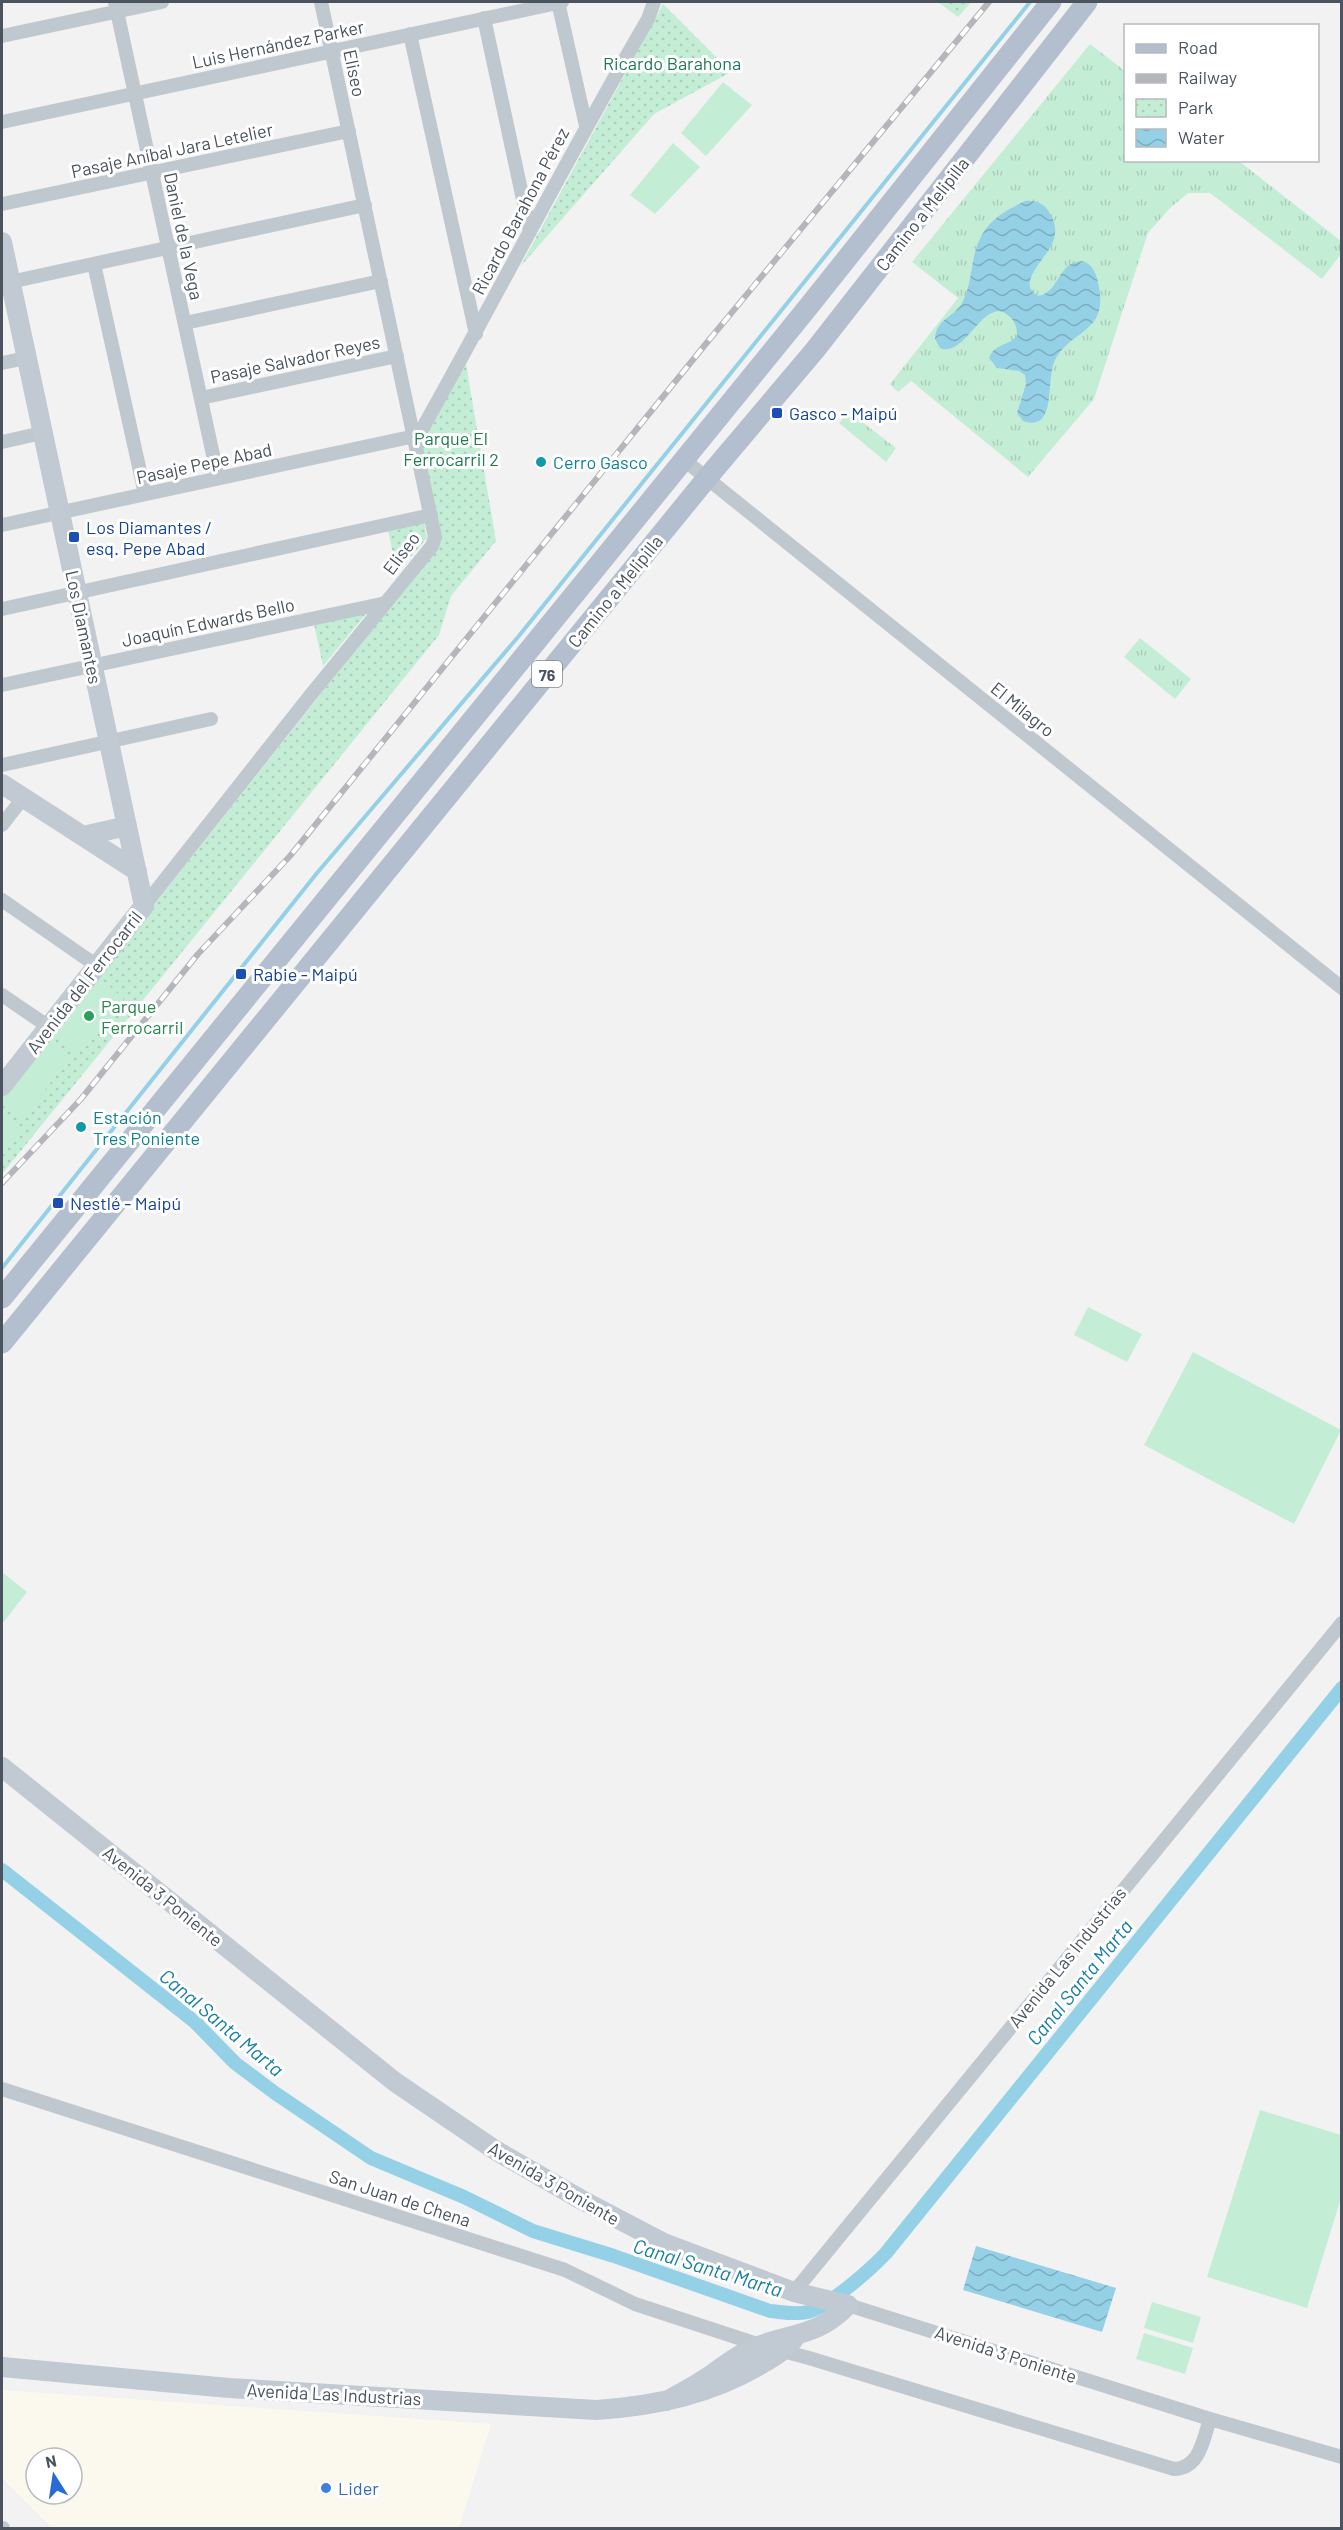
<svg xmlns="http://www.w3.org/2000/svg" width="1343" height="2530" viewBox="0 0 1343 2530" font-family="Barlow,sans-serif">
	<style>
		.commercial { fill: #fbf8ee; fill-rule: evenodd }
		.grass { fill: url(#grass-tufts) }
		.park { fill: url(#park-dots) }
		.pitch { fill: #c4edd6 }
		.water { fill: url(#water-waves) }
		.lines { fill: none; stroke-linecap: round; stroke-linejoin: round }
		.stream { stroke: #95d1e6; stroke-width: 4 }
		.canal { stroke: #95d1e6; stroke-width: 14 }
		.street { stroke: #c0c8cf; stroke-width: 14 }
		.secondary { stroke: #c1c9d3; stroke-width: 20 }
		.primary { stroke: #b3bfce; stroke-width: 21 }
		.rail-casing { stroke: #b4b6bb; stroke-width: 6 }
		.rail { stroke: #fff; stroke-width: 4; stroke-dasharray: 11; stroke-linecap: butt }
		.transit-dot { fill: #1a4fb4; stroke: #fff; stroke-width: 2 }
		.culture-dot { fill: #0f9aa8; stroke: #fff; stroke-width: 2 }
		.leisure-dot { fill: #2e9e5b; stroke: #fff; stroke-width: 2 }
		.shop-dot { fill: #3f7fe0; stroke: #fff; stroke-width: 2 }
		.labels { text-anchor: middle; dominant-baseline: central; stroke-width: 6; stroke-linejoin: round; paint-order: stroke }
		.shield { fill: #fff; stroke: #80878e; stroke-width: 1.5 }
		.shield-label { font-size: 16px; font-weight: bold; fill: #4a535e }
		.street-label { font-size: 18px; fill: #4a535e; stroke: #fff }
		.park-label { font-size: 18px; fill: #1f7b52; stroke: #fff }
		.transit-label { font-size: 18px; fill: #164399; stroke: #fff; text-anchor: start }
		.culture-label { font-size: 18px; fill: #0d838f; stroke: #fff; text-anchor: start }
		.leisure-label { font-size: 18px; fill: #27864d; stroke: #fff; text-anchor: start }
		.shop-label { font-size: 18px; fill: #366cbe; stroke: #fff; text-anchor: start }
		.water-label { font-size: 20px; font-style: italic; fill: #177fa4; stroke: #fff }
	</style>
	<defs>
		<pattern id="grass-tufts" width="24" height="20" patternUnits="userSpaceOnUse" patternTransform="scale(1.5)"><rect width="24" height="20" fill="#c4edd6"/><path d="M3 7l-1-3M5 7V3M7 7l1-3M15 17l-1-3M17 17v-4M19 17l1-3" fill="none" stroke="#aacdba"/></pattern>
		<pattern id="park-dots" width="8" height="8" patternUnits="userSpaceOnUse" patternTransform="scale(1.5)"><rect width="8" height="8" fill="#c4edd6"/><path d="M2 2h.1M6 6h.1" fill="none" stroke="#aacdba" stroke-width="1.8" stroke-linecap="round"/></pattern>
		<pattern id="water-waves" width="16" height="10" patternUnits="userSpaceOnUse" patternTransform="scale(1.5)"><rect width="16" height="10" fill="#95d1e6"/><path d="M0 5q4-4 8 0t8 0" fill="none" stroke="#7cacbe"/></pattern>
	</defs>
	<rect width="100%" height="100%" fill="#f3f2f2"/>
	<path class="commercial" d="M 2,2390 L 491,2424 L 459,2528 L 52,2528 L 2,2478 ZM 36,2458 L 72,2458 L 72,2494 L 36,2494 Z"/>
	<path class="grass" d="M 1090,44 L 1125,71 L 1126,160 L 1239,161 L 1341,241 L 1341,254 L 1322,279 L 1210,193 L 1188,193 L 1170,208 L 1148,233 L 1094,399 L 1028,477 L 911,381 L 898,392 L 890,384 L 958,298 L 912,262 Z
		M 849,412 L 896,448 L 886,462 L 839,423 Z
		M 1140,638 L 1191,679 L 1175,699 L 1124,657 Z"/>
	<path class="park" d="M 938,2 L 971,2 L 958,17 Z
		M 663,4 L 731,72 L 654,114 L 520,267 Z
		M 466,364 L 496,541 L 451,596 L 439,635 L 2,1174 L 2,1097 L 438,546 L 419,441 Z
		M 424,521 L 427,538 L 397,573 L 388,530 Z
		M 367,613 L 323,666 L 314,624 Z"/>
	<path class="pitch" d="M 723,82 L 752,105 L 706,156 L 681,133 Z
		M 673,143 L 700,167 L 655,214 L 630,195 Z
		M 100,978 L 124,999 L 78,1053 L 54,1032 Z
		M 46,1042 L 69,1059 L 23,1118 L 2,1102 L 2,1100 Z
		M 2,1116 L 21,1131 L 2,1156 Z
		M 1088,1307 L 1142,1334 L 1127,1362 L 1074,1335 Z
		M 1193,1352 L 1341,1430 L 1294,1524 L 1144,1445 Z
		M 2,1572 L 27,1592 L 2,1624 Z
		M 1260,2110 L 1341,2135 L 1341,2198 L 1307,2308 L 1207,2277 Z
		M 1152,2302 L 1201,2317 L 1193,2343 L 1144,2328 Z
		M 1144,2333 L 1193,2348 L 1185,2374 L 1136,2359 Z"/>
	<path class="water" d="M 1025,201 C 1035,200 1044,203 1049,212 C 1069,242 1035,259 1030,281 C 1028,288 1033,293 1038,296 C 1061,292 1056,262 1083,261 C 1092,264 1096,273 1098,282 C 1110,334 1072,328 1055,360 C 1045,380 1058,433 1023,421 L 1017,413 L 1026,384 L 1025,375 L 1019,371 L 997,368 L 989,358 C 994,344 1008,346 1017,336 C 1017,329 1016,323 1011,318 C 985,290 967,359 940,348 L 935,339 C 936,319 953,318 962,303 C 968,291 970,280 972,267 C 978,230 991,217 1025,201 Z
		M 976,2246 L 1116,2288 L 1102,2332 L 963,2290 Z"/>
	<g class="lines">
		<path class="stream" d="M 2,1268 L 317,873 L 518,637 L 1030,2"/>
		<path class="canal" d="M 2,1870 L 195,2022 L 235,2063 L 275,2093 L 371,2158 L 464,2197 L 533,2231 L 614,2256 L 770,2311 C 782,2312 795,2315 808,2312 C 829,2306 870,2270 886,2253 L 1342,1688"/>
		<path class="street" d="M 115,2 L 218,478
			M 558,2 L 586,126
			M 484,18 L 530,232
			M 410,34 L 476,334
			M 2,36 L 162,2
			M 2,122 L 562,2
			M 2,204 L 349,131
			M 94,264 L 145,494
			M 10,282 L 365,205
			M 185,323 L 381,281
			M 2,363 L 26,358
			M 201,398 L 397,356
			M 2,442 L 42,433
			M 683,459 L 1342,988
			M 2,525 L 415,436 L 421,431 C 498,294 569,154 648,19 L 654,2
			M 2,609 L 431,515
			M 2,685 L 386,603
			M 2,765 L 211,719
			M 2,825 L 23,798
			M 2,900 L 97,966
			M 144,906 L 309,697 L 432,546 L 435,537 L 321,2
			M 2,995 L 49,1027
			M 2,2089 L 565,2270 L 635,2304 L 760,2345 L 809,2358 L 1174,2469 C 1200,2468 1203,2440 1210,2419
			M 794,2292 L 1342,1623
			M 848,2305 L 1210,2419 L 1342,2457
			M 2,2528 L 3,2528"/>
		<path class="secondary" d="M 2,242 L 144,906 L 2,1086
			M 2,784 L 137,871
			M 83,836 L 127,826
			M 2,1767 L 395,2082 L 495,2150 L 580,2199 L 664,2243 L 794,2292 L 848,2305 C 814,2340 789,2331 749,2350 C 735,2357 723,2366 711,2375 C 697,2385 682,2392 667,2401
			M 2,2367 L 229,2388 L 596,2410 C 656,2406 713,2394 765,2362 C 777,2355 788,2348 796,2336"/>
		<path class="primary" d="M 2,1298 L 809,306 L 1051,2
			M 2,1343 L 707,478 L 815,350 L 1087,2"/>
		<g class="rail-casing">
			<path id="rail" d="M 2,1183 L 81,1099 L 198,954 L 290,856 L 709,340 L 989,2"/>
		</g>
		<use href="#rail" class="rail"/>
	</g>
	<g class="transit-dot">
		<rect x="771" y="407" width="12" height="12" rx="3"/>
		<rect x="68" y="531" width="12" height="12" rx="3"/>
		<rect x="235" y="968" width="12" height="12" rx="3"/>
		<rect x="52" y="1197" width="12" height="12" rx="3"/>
	</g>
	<g class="culture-dot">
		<circle cx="541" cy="462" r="6"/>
		<circle cx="81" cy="1127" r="6"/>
	</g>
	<circle class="leisure-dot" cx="89" cy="1016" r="6"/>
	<circle class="shop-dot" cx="326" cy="2488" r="6"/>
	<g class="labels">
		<rect class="shield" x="532" y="661" width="30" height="26" rx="4.5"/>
		<g class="shield-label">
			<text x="547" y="674">76</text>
		</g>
		<g class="street-label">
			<text transform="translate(278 44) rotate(-12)">Luis Hernández Parker</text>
			<text transform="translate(355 73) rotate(78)">Eliseo</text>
			<text transform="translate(172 150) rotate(-12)">Pasaje Aníbal Jara Letelier</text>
			<text transform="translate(520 211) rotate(-62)">Ricardo Barahona Pérez</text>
			<text transform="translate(922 214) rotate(-52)">Camino a Melipilla</text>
			<text transform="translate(184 236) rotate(78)">Daniel de la Vega</text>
			<text transform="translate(295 359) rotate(-12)">Pasaje Salvador Reyes</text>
			<text transform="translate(204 463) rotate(-12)">Pasaje Pepe Abad</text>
			<text transform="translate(401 553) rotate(-53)">Eliseo</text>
			<text transform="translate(615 591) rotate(-51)">Camino a Melipilla</text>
			<text transform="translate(208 622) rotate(-12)">Joaquín Edwards Bello</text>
			<text transform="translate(84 627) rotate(78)">Los Diamantes</text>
			<text transform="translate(1023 709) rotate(39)">El Milagro</text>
			<text transform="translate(84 982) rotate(-52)">Avenida del Ferrocarril</text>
			<text transform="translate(163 1896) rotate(39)">Avenida 3 Poniente</text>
			<text transform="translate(1067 1957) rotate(-51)">Avenida Las Industrias</text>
			<text transform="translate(554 2183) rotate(30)">Avenida 3 Poniente</text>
			<text transform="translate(400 2198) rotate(18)">San Juan de Chena</text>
			<text transform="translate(1006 2354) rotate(18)">Avenida 3 Poniente</text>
			<text transform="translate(334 2394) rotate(3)">Avenida Las Industrias</text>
		</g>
		<g class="park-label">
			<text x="672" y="63">Ricardo Barahona</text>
			<text x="451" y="438">Parque El<tspan x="451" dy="21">Ferrocarril 2</tspan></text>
		</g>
		<g class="transit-label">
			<text x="789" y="413">Gasco - Maipú</text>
			<text x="86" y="527">Los Diamantes /<tspan x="86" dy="21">esq. Pepe Abad</tspan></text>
			<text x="253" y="974">Rabie - Maipú</text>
			<text x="70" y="1203">Nestlé - Maipú</text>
		</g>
		<g class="culture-label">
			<text x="553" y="462">Cerro Gasco</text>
			<text x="93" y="1117">Estación<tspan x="93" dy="21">Tres Poniente</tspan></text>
		</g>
		<g class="leisure-label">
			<text x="101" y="1006">Parque<tspan x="101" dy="21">Ferrocarril</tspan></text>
		</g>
		<g class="shop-label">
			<text x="338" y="2488">Lider</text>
		</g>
		<g class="water-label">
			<text transform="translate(1079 1982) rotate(-51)">Canal Santa Marta</text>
			<text transform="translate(222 2022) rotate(40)">Canal Santa Marta</text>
			<text transform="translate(708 2267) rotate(17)">Canal Santa Marta</text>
		</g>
	</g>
	<rect width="1343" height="2530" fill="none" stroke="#4a535e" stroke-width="6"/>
	<rect x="1124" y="24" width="195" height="138" fill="#ffffff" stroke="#b7babf" stroke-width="1.5"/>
	<rect x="1136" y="44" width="30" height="9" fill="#b3bfce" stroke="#b7babf" stroke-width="1.5"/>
	<text x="1178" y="54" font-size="18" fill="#4a535e">Road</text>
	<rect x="1136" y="74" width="30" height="9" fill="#b4b6bb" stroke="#b7babf" stroke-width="1.5"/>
	<text x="1178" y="84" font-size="18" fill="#4a535e">Railway</text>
	<rect x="1136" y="99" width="30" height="18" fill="url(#park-dots)" stroke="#b7babf" stroke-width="1.5"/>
	<text x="1178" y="114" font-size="18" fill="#4a535e">Park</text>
	<rect x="1136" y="129" width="30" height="18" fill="url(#water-waves)" stroke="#b7babf" stroke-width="1.5"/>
	<text x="1178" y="144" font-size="18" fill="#4a535e">Water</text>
	<g transform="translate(54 2476) rotate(348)"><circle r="28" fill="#ffffff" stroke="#b7babf" stroke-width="1.5"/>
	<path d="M0-4.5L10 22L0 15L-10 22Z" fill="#276bd8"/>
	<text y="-9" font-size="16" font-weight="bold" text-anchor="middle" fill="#4a535e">N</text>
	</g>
</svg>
